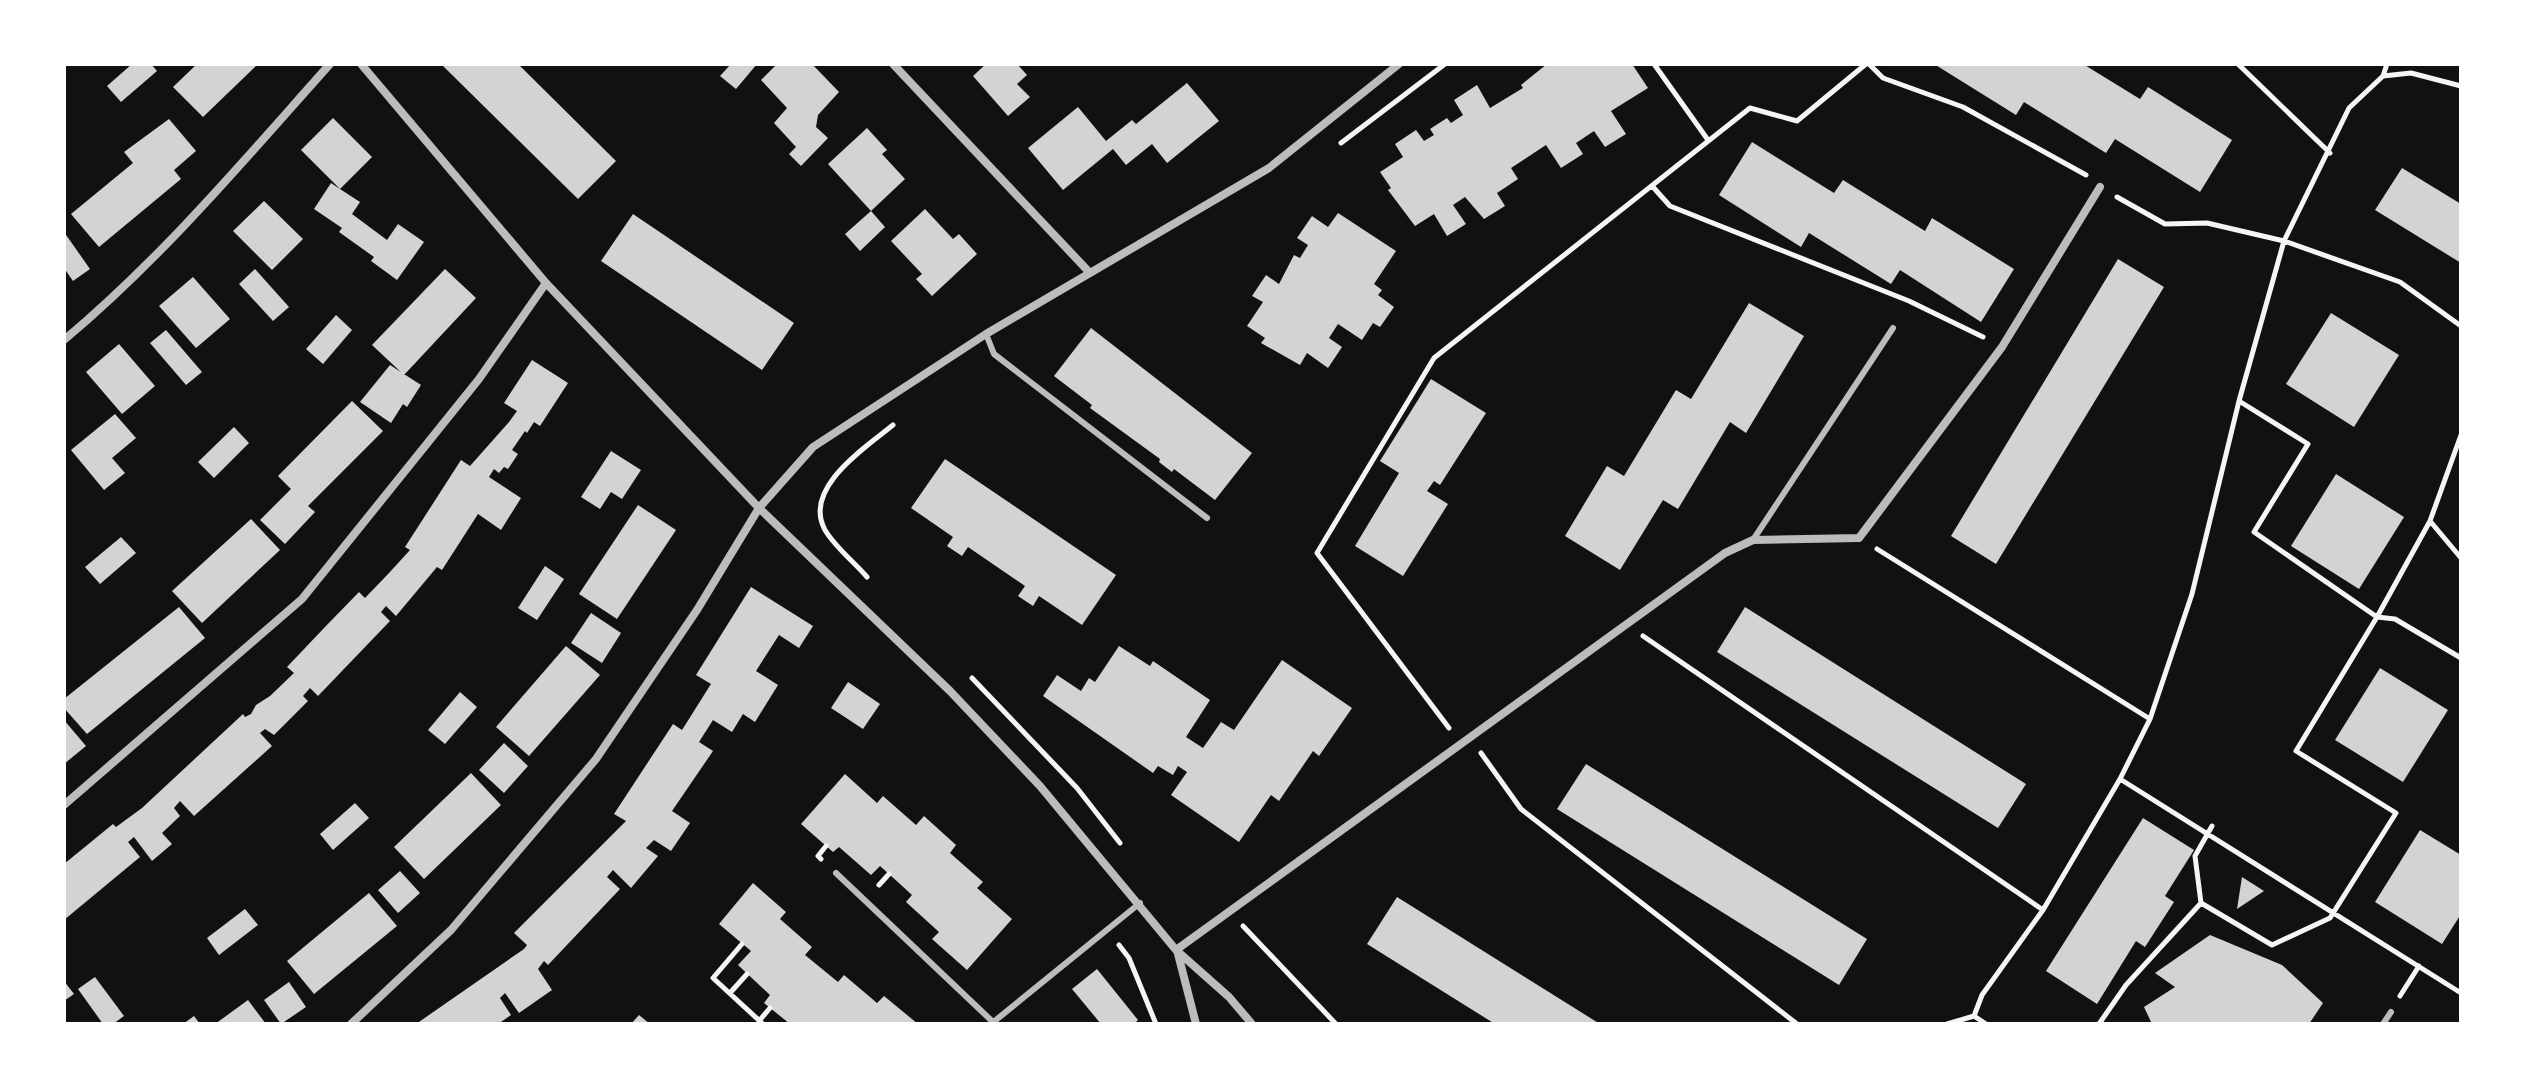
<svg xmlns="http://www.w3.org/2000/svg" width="2525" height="1088" viewBox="0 0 2525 1088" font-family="Signika,sans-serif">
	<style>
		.building { fill: #d3d3d3 }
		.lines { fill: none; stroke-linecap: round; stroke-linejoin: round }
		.path { stroke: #f5f5f5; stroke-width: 5 }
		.service { stroke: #bcbcbc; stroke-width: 6 }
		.minor { stroke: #bcbcbc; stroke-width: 8 }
	</style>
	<rect width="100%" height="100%" fill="#111"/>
	<path class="building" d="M 132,64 L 151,64 L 157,71 L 121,102 L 107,86 Z
		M 197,64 L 258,64 L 203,117 L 173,87 Z
		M 441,64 L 518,64 L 616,161 L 578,199 Z
		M 731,64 L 757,64 L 736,89 L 720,76 Z
		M 777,64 L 812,64 L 839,92 L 818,115 L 816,127 L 828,138 L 801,166 L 789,154 L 796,147 L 774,123 L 787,108 L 761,80 Z
		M 986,64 L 1017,64 L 1027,75 L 1017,84 L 1030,97 L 1008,116 L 973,76 Z
		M 1547,64 L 1632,64 L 1648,88 L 1611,111 L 1626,134 L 1605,147 L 1594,131 L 1576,143 L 1583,154 L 1561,168 L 1546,145 L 1511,168 L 1518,179 L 1497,193 L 1505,206 L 1484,219 L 1465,197 L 1453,205 L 1466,224 L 1447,236 L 1434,214 L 1415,226 L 1388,190 L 1391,188 L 1380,172 L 1403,157 L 1395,144 L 1416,130 L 1424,141 L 1434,135 L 1430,129 L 1447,118 L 1451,123 L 1463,115 L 1454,100 L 1477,85 L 1490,108 L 1523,88 L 1521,85 Z
		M 1934,64 L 2083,64 L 2140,99 L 2148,87 L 2232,140 L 2200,192 L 2115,139 L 2106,153 L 2024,102 L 2016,115 Z
		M 1187,83 L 1219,121 L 1167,163 L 1152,144 L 1126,165 L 1113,149 L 1063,190 L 1028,148 L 1078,107 L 1106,141 L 1132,120 L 1136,124 Z
		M 333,118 L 372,157 L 340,189 L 360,202 L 352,214 L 387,240 L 398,224 L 424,242 L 397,280 L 371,261 L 374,257 L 339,232 L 342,228 L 314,209 L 331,183 L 340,189 L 301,150 Z
		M 169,119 L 196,151 L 174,170 L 181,179 L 99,247 L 71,214 L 133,163 L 124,152 Z
		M 867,128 L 887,150 L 882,154 L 905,179 L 871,211 L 828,164 Z
		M 1752,142 L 1834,193 L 1843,180 L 1925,231 L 1932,218 L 2014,269 L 1981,322 L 1900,270 L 1891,284 L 1809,233 L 1801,247 L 1719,195 Z
		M 2402,168 L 2461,204 L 2461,263 L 2375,210 Z
		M 264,201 L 303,239 L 272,270 L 233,231 Z
		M 925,209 L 953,239 L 959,234 L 977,254 L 932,296 L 916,279 L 922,274 L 891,241 Z
		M 871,211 L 885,227 L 860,251 L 845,234 Z
		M 1338,213 L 1396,251 L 1374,284 L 1382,290 L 1378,295 L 1394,307 L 1380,327 L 1373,323 L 1362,340 L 1338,324 L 1329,338 L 1342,347 L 1328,368 L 1307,353 L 1300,365 L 1261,343 L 1265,338 L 1247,326 L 1263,302 L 1252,296 L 1266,275 L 1279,284 L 1294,255 L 1300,258 L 1308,245 L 1297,238 L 1312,216 L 1328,227 Z
		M 633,214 L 794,323 L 762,370 L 601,261 Z
		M 64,232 L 90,269 L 73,281 L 64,268 Z
		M 2118,259 L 2164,287 L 1996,564 L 1951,536 Z
		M 255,269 L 289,307 L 273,321 L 239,284 Z
		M 445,269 L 476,298 L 404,375 L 372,345 Z
		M 193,277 L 230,319 L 196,348 L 159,306 Z
		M 1749,303 L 1804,336 L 1746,433 L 1730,422 L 1678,509 L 1663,500 L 1620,570 L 1565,536 L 1607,466 L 1624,476 L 1676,390 L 1691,399 Z
		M 2331,313 L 2399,355 L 2354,427 L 2286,384 Z
		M 336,315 L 352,330 L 323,364 L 306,349 Z
		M 1091,328 L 1252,453 L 1215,500 L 1174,469 L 1172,472 L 1159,462 L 1160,459 L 1090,408 L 1092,405 L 1054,376 Z
		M 166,330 L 202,372 L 186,385 L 150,343 Z
		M 119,344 L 155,386 L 122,414 L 86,372 Z
		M 532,360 L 568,383 L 540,426 L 534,422 L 527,433 L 525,431 L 512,450 L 518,454 L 508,469 L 504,467 L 499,473 L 494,469 L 489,477 L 521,498 L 501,530 L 478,514 L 442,570 L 437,567 L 396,616 L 386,606 L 381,612 L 390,621 L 318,696 L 310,688 L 303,696 L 308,701 L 274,735 L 265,729 L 260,733 L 272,746 L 194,816 L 180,801 L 174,808 L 180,816 L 162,833 L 172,844 L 152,861 L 134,837 L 128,842 L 140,857 L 64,920 L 64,864 L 113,824 L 116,827 L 142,808 L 243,714 L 245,717 L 251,714 L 256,705 L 270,696 L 294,673 L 287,667 L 324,628 L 359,592 L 365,598 L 389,573 L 410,550 L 405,547 L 461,460 L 470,466 L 509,422 L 517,411 L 504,403 Z
		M 390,365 L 421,385 L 407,407 L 403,404 L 391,423 L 360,402 Z
		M 1431,379 L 1486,413 L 1440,485 L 1434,481 L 1427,491 L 1448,504 L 1403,576 L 1355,546 L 1399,473 L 1380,461 Z
		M 352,401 L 383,431 L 308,506 L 315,512 L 285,544 L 260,520 L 291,489 L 278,476 Z
		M 115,414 L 136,438 L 112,458 L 125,473 L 104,490 L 71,450 Z
		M 234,427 L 249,443 L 214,478 L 198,462 Z
		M 611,451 L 641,470 L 622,499 L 611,492 L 600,509 L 581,497 Z
		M 945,459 L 1116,575 L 1082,625 L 1039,596 L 1033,606 L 1018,596 L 1025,586 L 968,547 L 962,556 L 947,546 L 953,537 L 911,508 Z
		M 2336,474 L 2404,517 L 2359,589 L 2291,546 Z
		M 638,505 L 676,530 L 617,619 L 579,594 Z
		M 251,519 L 280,550 L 202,623 L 172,591 Z
		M 121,537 L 136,553 L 100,584 L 85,567 Z
		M 545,566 L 564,579 L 537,620 L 518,608 Z
		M 751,587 L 813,626 L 799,648 L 779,635 L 756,671 L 778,685 L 755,722 L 743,714 L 732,732 L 713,720 L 699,742 L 713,751 L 672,811 L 690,823 L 671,851 L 654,840 L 646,848 L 658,856 L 631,888 L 613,870 L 607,877 L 620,889 L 548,965 L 544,961 L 538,969 L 552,990 L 519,1013 L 505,993 L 500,998 L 511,1015 L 498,1024 L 416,1024 L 524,949 L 527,945 L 514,933 L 626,821 L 614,814 L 673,724 L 682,730 L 711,684 L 696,675 Z
		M 179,607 L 205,638 L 87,734 L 64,708 L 64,699 Z
		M 1745,607 L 2026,784 L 1998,828 L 1717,652 Z
		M 591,613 L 621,633 L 602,663 L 571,643 Z
		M 566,646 L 600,675 L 529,756 L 496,727 Z
		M 1119,646 L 1150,666 L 1153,661 L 1210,700 L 1186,737 L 1203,748 L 1221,722 L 1234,730 L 1282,660 L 1352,708 L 1319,756 L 1313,751 L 1279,801 L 1271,795 L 1239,842 L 1171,795 L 1187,772 L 1178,766 L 1173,775 L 1158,766 L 1153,773 L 1043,696 L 1057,675 L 1081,691 L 1089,678 L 1095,682 Z
		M 2380,668 L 2448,710 L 2403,782 L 2335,740 Z
		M 848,682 L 880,704 L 863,729 L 831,708 Z
		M 460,692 L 477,707 L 445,744 L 428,730 Z
		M 64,720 L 86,746 L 64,764 Z
		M 504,743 L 528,766 L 504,793 L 479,770 Z
		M 1586,764 L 1867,939 L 1839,985 L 1557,809 Z
		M 471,773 L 501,805 L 424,879 L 394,847 Z
		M 845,774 L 877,803 L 883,796 L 916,825 L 924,816 L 956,845 L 950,853 L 983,882 L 977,888 L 1012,919 L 967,970 L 932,939 L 939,932 L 906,902 L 912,895 L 889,874 L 880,866 L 871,875 L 839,847 L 833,852 L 801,824 Z
		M 355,803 L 369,818 L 333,850 L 320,834 Z
		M 2143,818 L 2194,850 L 2165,896 L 2174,902 L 2145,947 L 2136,941 L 2097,1004 L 2046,971 Z
		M 2420,830 L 2461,855 L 2461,914 L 2442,944 L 2375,902 Z
		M 400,871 L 420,893 L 398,913 L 378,890 Z
		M 2242,877 L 2264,891 L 2237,909 Z
		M 753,883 L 786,912 L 780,919 L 812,947 L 805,955 L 838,982 L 844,975 L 877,1003 L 884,996 L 918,1024 L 790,1024 L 764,1003 L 770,995 L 738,965 L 751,951 L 719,924 Z
		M 369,893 L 397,926 L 314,994 L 287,961 Z
		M 1397,897 L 1584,1014 L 1600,1024 L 1495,1024 L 1367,944 Z
		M 245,909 L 258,925 L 219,955 L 207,938 Z
		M 2210,935 L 2282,965 L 2323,1003 L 2309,1024 L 2152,1024 L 2144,1007 L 2175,987 L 2155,973 Z
		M 1097,969 L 1138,1020 L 1134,1024 L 1101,1024 L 1072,989 Z
		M 95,977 L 124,1016 L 113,1024 L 103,1024 L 78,989 Z
		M 64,981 L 74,994 L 64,1001 Z
		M 289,982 L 306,1007 L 281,1024 L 264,1000 Z
		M 248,1000 L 266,1024 L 215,1024 Z
		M 639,1015 L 650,1024 L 631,1024 Z
		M 194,1016 L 200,1024 L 183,1024 Z"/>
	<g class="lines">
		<path class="path" d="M 1654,64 L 1708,140
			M 1869,64 L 1883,78 L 1963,107 L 2086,175
			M 2238,64 L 2330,153
			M 2383,76 L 2387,64
			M 1341,143 L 1445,64
			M 1653,187 L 1670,206 L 1909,301 L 1983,337
			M 2117,197 L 2165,224 L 2207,223 L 2284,241 L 2400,282 L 2461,326
			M 2461,435 L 2430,521 L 2461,558
			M 2430,521 L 2377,617 L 2395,619 L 2461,658
			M 1877,549 L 2150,719
			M 867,577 C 854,562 835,547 825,530 C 802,488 866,447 893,425
			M 1643,636 L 2043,910
			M 972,678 L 1077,788 L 1120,843
			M 1449,728 L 1317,553 L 1434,358 L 1750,108 L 1797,121 L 1866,64
			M 1481,753 L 1521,809 L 1797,1024
			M 2120,779 L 2461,993
			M 821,859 L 818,856 L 826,846
			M 879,885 L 889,874
			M 2201,903 L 2272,945 L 2330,918 L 2396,813 L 2296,751 L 2377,617 L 2254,532 L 2308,444 L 2239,401
			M 1243,926 L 1336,1024
			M 742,944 L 713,978 L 763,1024
			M 1119,945 L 1129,958 L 1156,1024
			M 730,993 L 747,974
			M 2400,996 L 2419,966
			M 1974,1016 L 1986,1024
			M 759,1021 L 770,1008
			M 1947,1024 L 1974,1016 L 1982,995 L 2043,910 L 2120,779 L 2150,719 L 2192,594 L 2239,401 L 2284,241 L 2349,108 L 2383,76 L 2411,73 L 2461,86
			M 2099,1024 L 2126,985 L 2201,903 L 2195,856 L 2212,826"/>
		<path class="service" d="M 986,334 L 994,354 L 1207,518
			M 1753,540 L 1893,328
			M 836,873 L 993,1022
			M 991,1024 L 1140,903
			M 2383,1024 L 2391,1012"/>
		<path class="minor" d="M 361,64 L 546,283 L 759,508 L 950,691 L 1040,786 L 1176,950 L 1229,997 L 1252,1024
			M 893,64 L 1090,273
			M 64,340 C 162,258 245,159 330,64
			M 64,805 L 302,599 L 479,379 L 546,283
			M 1176,950 L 1725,553 L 1753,540 L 1859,538 L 2002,347 L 2100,187
			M 1177,950 L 1196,1024
			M 351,1024 L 451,930 L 596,759 L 697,610 L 759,508 L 813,447 L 986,334 L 1269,168 L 1399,64"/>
	</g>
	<rect width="2525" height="1088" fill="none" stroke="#ffffff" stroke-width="132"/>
</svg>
